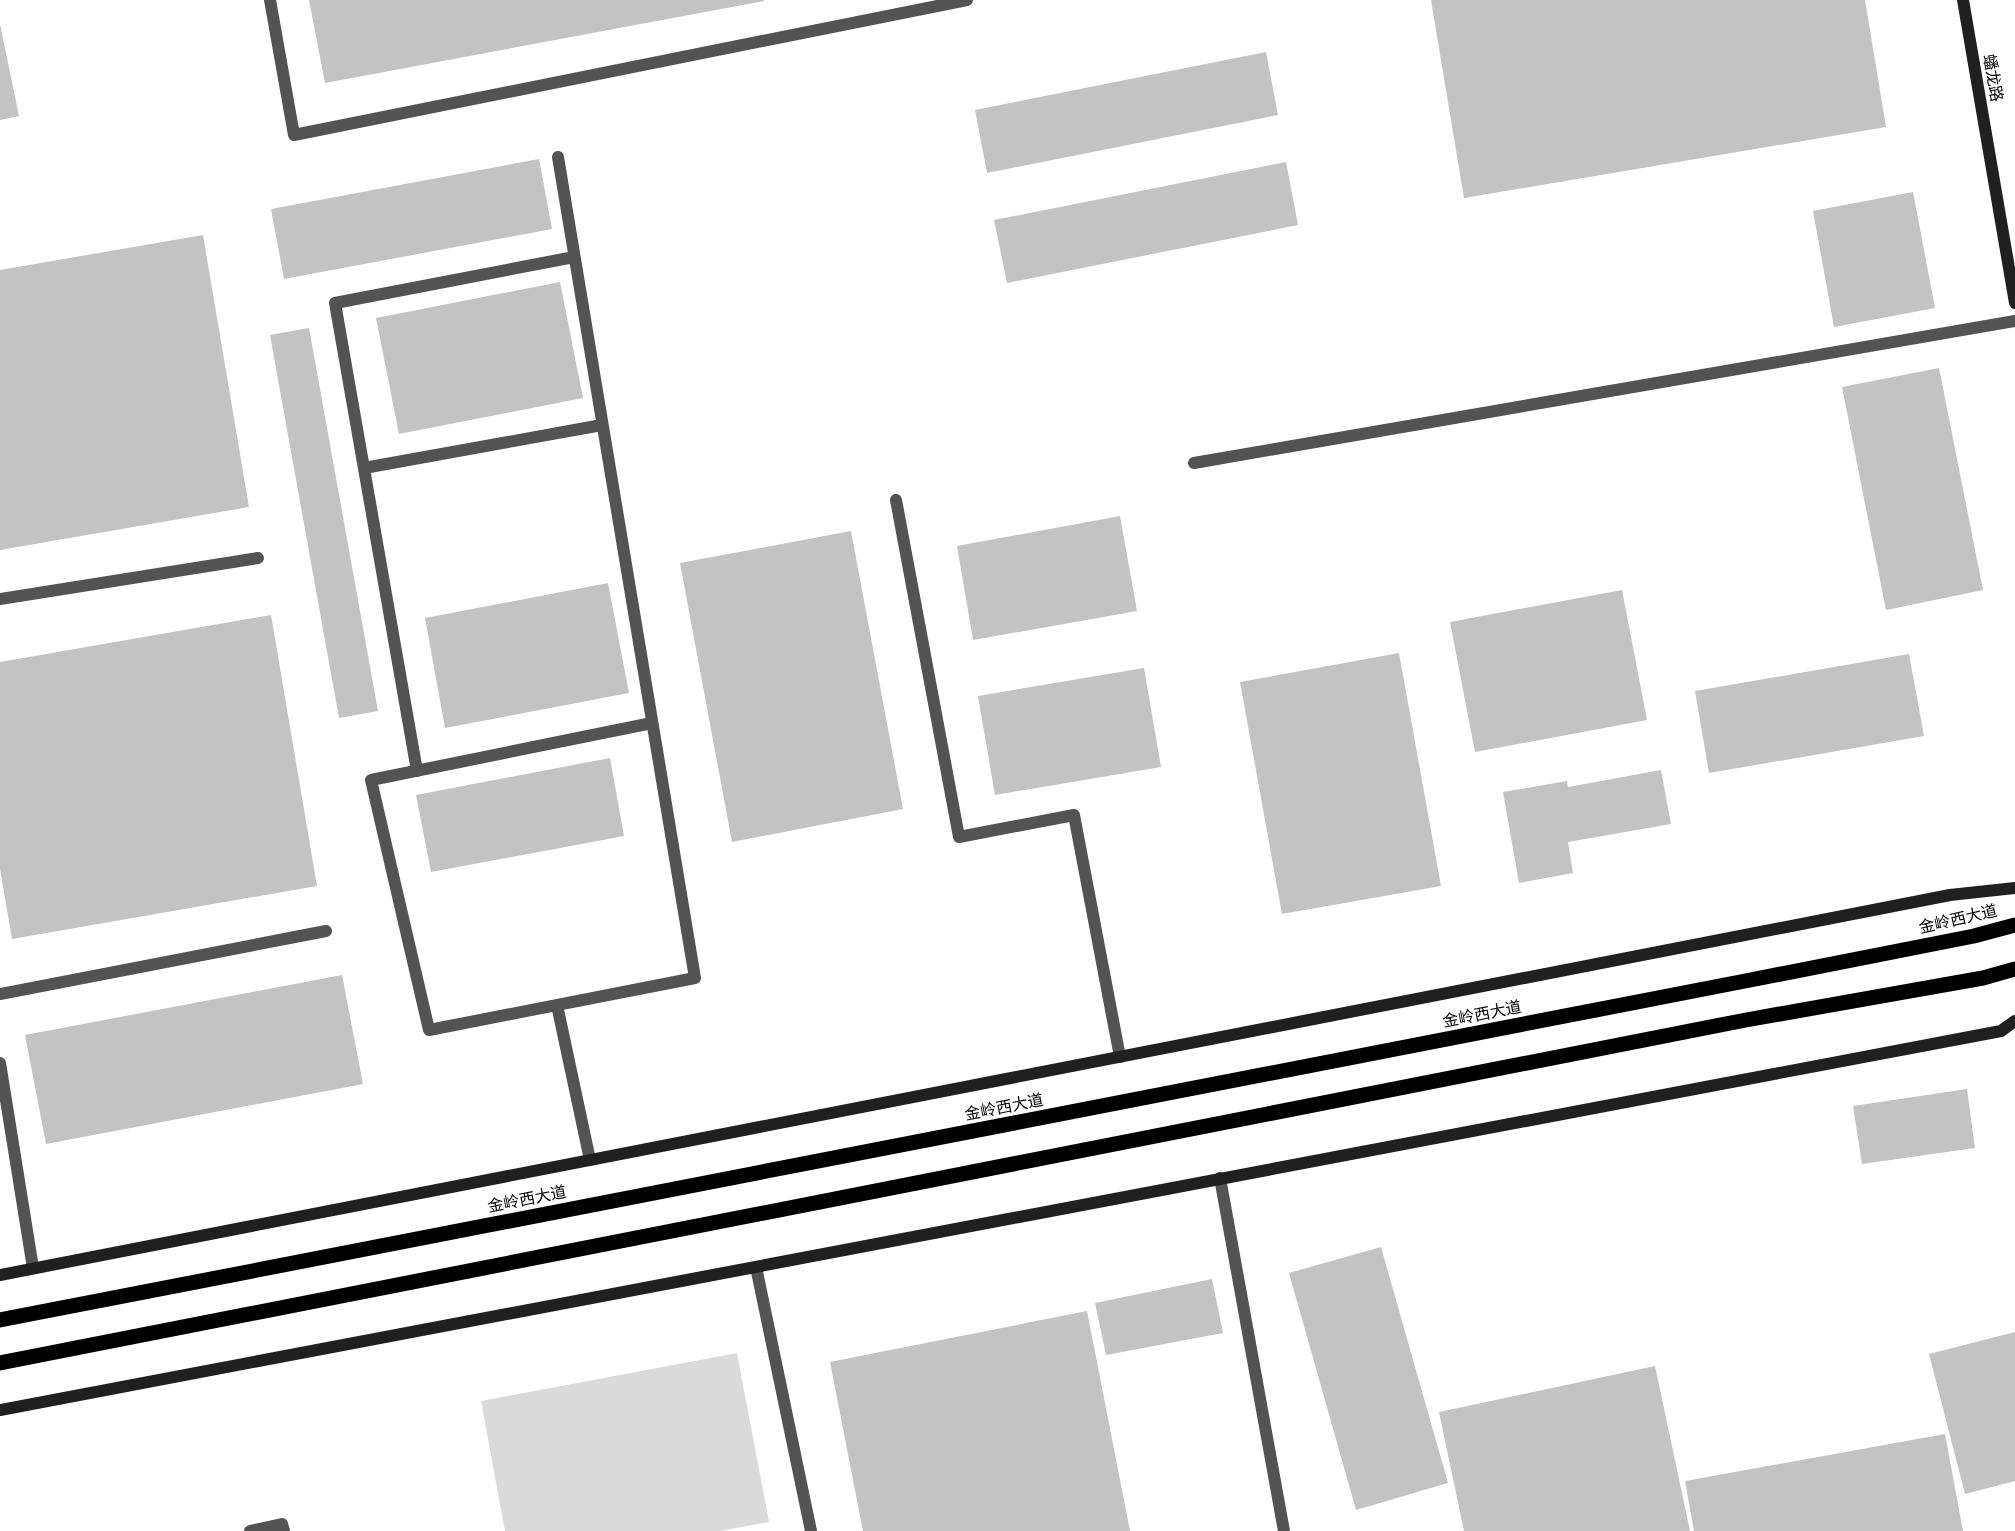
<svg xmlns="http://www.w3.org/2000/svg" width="2015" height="1531" viewBox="0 0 2015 1531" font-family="Figtree,'Noto Sans SC',sans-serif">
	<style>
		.green { fill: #dadada }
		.building { fill: #c3c3c3 }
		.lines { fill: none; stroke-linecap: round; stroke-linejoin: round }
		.street { stroke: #535353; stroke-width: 12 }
		.secondary { stroke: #202020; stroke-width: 12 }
		.primary { stroke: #000; stroke-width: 15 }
		.labels { text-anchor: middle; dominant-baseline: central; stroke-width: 6; stroke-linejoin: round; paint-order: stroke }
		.street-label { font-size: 16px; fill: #000; stroke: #fff }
	</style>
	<rect width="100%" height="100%" fill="#fff"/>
	<path class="green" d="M 737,1353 L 769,1522 L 720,1531 L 505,1531 L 481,1401 Z"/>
	<path class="building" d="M 309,0 L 764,0 L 764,1 L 325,83 Z
		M 1431,0 L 1865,0 L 1886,127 L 1464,198 Z
		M 0,24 L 19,116 L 0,120 Z
		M 1266,52 L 1278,115 L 987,173 L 975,110 Z
		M 539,159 L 552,229 L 284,279 L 271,209 Z
		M 1286,162 L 1298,225 L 1007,283 L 994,220 Z
		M 1913,192 L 1935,308 L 1834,327 L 1813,211 Z
		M 203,235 L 249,507 L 0,550 L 0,270 Z
		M 560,282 L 583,398 L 399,434 L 376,318 Z
		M 309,328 L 378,711 L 339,718 L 270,335 Z
		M 1939,368 L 1983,590 L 1886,610 L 1842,387 Z
		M 1120,516 L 1137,611 L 973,640 L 957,546 Z
		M 851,531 L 903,809 L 732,842 L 680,563 Z
		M 608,583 L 629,693 L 445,728 L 425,618 Z
		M 1622,590 L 1647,720 L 1475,752 L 1450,622 Z
		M 271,615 L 317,886 L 12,939 L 0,869 L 0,662 Z
		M 1399,653 L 1441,886 L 1282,914 L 1240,682 Z
		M 1909,654 L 1924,736 L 1709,773 L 1695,691 Z
		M 1144,668 L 1161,767 L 995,795 L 978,696 Z
		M 610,758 L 624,836 L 431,872 L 416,795 Z
		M 1661,770 L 1671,824 L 1568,842 L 1573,873 L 1519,883 L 1503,792 L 1567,781 L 1568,787 Z
		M 342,975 L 363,1084 L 46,1144 L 25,1035 Z
		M 1967,1089 L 1975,1148 L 1862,1164 L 1853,1106 Z
		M 1381,1247 L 1448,1483 L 1356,1510 L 1289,1273 Z
		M 1212,1279 L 1223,1333 L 1106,1355 L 1095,1303 Z
		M 1087,1311 L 1130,1531 L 863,1531 L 830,1362 Z
		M 2015,1332 L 2015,1481 L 1965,1494 L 1929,1354 Z
		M 1655,1366 L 1690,1531 L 1464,1531 L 1439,1412 Z
		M 1945,1434 L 1963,1531 L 1694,1531 L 1685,1481 Z"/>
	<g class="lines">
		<path class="street" d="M 270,0 L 294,135 L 967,0
			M 558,157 L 695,978 L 429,1030 L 371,780 L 652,723
			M 1194,463 L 2015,321
			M 364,468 L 602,425
			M 896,500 L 959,837 L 1074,815 L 1120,1057
			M 0,599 L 258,558
			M 417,771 L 335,303 L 574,257
			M 0,994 L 326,931
			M 557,1005 L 590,1160
			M 0,1063 L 33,1268
			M 1220,1178 L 1284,1531
			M 756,1267 L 811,1531
			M 250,1531 L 282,1524 L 284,1531"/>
		<path class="secondary" d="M 1963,0 L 2015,303
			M 0,1275 L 1950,895 L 2015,888
			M 0,1410 L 2001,1031 L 2015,1021"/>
		<path class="primary" d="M 0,1320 L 1740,982 L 1974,936 L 2015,925
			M 0,1363 L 1746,1020 L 1983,978 L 2015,969"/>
	</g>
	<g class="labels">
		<g class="street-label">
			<text transform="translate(1993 78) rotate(80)">蟠龙路</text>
			<text transform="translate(1958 919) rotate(-13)">金岭西大道</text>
			<text transform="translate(1482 1014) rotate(-11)">金岭西大道</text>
			<text transform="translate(1004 1107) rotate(-11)">金岭西大道</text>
			<text transform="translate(527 1199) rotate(-11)">金岭西大道</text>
		</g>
	</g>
</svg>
